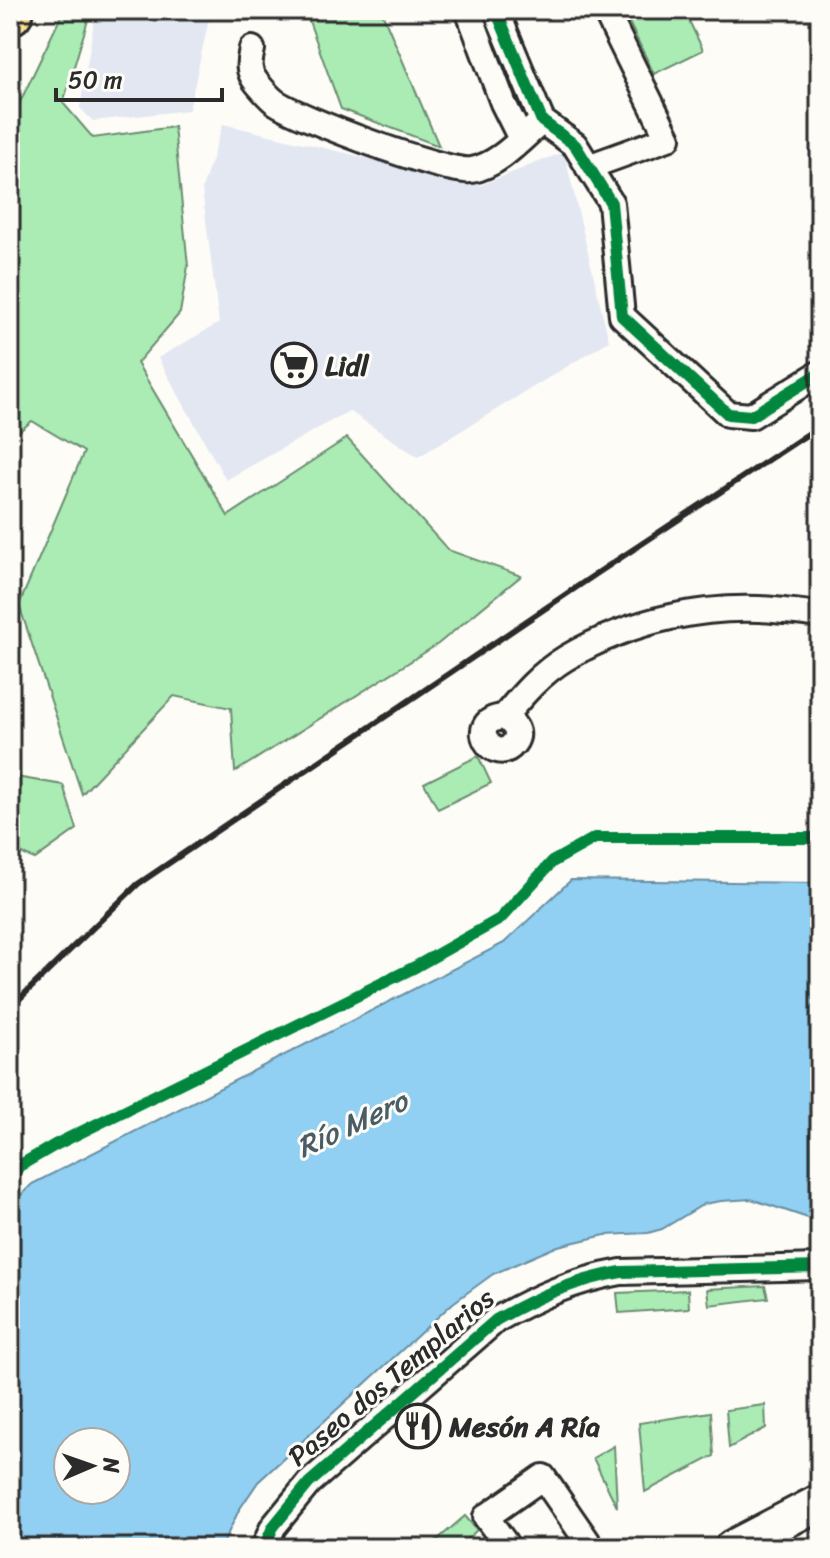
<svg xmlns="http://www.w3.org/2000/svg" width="830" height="1558" viewBox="0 0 830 1558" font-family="Sriracha,sans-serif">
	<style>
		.built { fill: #e2e7f2 }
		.green { fill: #abecb5; stroke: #6b8c70; stroke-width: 2 }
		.water { fill: #91d0f2; stroke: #688ea2; stroke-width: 2; fill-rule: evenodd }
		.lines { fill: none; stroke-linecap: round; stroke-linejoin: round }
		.minor-casing { stroke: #2b2b2b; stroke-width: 30 }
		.secondary-casing { stroke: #2b2b2b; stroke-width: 40 }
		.motorway-casing { stroke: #2b2b2b; stroke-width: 50 }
		.minor { stroke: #fdfcf7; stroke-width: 24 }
		.secondary { stroke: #fdfcf7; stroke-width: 34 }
		.motorway { stroke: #fbdf96; stroke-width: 44 }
		.rail { stroke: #2b2b2b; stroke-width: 6 }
		.cycleway-casing { stroke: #fdfcf7; stroke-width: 17 }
		.cycleway { stroke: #00873e; stroke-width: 12 }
		.labels { text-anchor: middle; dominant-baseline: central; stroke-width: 6; stroke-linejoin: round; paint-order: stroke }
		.poi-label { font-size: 28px; font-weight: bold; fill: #2b2b2b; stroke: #fdfcf7; text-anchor: start }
		.street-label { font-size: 28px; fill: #2b2b2b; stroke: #fdfcf7 }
		.water-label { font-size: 30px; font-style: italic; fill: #4a5d67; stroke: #fdfcf7 }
	</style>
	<rect width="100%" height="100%" fill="#fdfcf7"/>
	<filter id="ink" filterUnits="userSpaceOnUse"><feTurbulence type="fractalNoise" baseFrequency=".0125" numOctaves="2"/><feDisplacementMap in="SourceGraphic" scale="16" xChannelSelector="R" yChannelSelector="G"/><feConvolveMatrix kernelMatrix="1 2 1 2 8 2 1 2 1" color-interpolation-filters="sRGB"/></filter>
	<g filter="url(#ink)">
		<path class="built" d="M 96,10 L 211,10 L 189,110 L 93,121 L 80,108 Z
			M 223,124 L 481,185 L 564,152 L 609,341 L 418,457 L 349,411 L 226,480 L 158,358 L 219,323 L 202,189 Z"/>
		<path class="green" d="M 64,10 L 91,10 L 63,103 L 93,138 L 174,127 L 188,266 L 180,313 L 137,363 L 228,516 L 347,438 L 448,550 L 521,576 L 438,644 L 235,772 L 231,708 L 174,696 L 82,794 L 19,605 L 84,452 L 32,421 L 10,439 L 10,123 Z
			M 305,10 L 381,10 L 439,146 L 341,109 Z
			M 623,10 L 684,10 L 703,50 L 654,74 Z
			M 478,756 L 491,783 L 438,809 L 424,783 Z
			M 10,776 L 63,785 L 77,829 L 35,859 L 10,849 Z
			M 765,1286 L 768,1298 L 709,1305 L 707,1289 Z
			M 688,1290 L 689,1308 L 619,1313 L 617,1293 Z
			M 765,1405 L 766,1428 L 729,1448 L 726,1410 Z
			M 711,1412 L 714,1456 L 645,1492 L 639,1423 Z
			M 614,1446 L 617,1507 L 593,1458 Z
			M 465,1516 L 477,1530 L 458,1548 L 434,1548 L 431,1545 Z"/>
		<path class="water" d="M 571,880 L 820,883 L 820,1222 L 751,1199 L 721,1201 L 704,1204 L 662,1229 L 648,1233 L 605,1235 L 558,1246 L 493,1274 L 453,1303 L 258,1482 L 239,1510 L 221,1548 L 10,1548 L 10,1206 L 32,1184 L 504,943 ZM 68,1442 L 116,1442 L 116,1490 L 68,1490 Z"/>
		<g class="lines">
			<g class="minor-casing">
				<path id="minor" d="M 468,10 L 503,103 L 521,139
					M 496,10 L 542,121 L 575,145 L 611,203 L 622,316 L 728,414 L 751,416 L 820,373
					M 252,49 C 249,63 247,71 257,83 C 262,89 268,96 274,101 C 297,118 447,174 472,170 C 499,165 522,138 542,121
					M 588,167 L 668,138 L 605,10
					M 504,717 C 513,722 522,732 514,743 C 494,769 463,720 504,717 C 522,695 541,673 566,658 C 630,620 710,602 784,611 C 796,612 809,613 820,616
					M 505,1543 L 486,1517 L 543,1477 L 592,1548
					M 264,1548 L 273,1527 L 309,1483 L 496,1320 C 536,1297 575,1280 621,1272 L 820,1267"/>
			</g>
			<g class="secondary-casing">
				<path id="secondary" d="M 732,1548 L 820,1502"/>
			</g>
			<g class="motorway-casing">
				<path id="motorway" d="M 10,12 L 11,10"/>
			</g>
			<use href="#minor" class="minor"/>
			<use href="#secondary" class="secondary"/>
			<use href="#motorway" class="motorway"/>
			<path class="rail" d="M 10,1008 L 138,884 L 596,574 L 820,426"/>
			<g class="cycleway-casing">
				<path id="cycleway" d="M 496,10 L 542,121 L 575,145 L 611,203 L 622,316 L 728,414 L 751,416 L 820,373
					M 10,1179 L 19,1166 L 55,1145 L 415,967 L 500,919 L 552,862 L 595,838 L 820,838
					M 264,1548 L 273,1527 L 309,1483 L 496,1320 C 536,1297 575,1280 621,1272 L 820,1267"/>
			</g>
			<use href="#cycleway" class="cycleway"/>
		</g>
	</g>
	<defs>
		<g id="supermarket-ring" transform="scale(2.3)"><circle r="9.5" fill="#fdfcf7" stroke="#2b2b2b" stroke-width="1.5"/><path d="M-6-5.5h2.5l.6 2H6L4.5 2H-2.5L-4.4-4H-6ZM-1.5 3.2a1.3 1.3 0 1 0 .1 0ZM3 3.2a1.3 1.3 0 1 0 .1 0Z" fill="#2b2b2b"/></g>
		<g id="restaurant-ring" transform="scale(2.3)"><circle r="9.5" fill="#fdfcf7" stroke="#2b2b2b" stroke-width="1.5"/><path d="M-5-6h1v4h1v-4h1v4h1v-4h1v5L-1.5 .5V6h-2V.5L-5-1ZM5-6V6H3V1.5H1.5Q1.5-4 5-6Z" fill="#2b2b2b"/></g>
	</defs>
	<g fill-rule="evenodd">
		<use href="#supermarket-ring" x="294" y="365"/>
		<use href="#restaurant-ring" x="418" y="1426"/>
	</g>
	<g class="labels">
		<g class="poi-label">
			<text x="325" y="365">Lidl</text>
			<text x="449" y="1426">Mesón A Ría</text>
		</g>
		<g class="street-label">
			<text transform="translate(391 1377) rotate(-40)">Paseo dos Templarios</text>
		</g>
		<g class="water-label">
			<text transform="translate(352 1124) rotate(-25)">Río Mero</text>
		</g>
	</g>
	<rect width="830" height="1558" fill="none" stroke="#fdfcf7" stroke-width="40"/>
	<rect x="20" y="20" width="790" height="1518" fill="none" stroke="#2b2b2b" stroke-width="3" filter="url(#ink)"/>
	<g transform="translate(92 1466) rotate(88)"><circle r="38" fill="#fdfcf7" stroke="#a9a8a5" stroke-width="2"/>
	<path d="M0-6L14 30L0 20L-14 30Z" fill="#2b2b2b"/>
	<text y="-12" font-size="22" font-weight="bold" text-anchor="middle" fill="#2b2b2b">N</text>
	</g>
	<path d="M56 88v12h166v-12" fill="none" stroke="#2b2b2b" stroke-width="4"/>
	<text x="68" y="88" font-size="24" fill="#2b2b2b" stroke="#fdfcf7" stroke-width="6" paint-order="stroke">50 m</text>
</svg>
